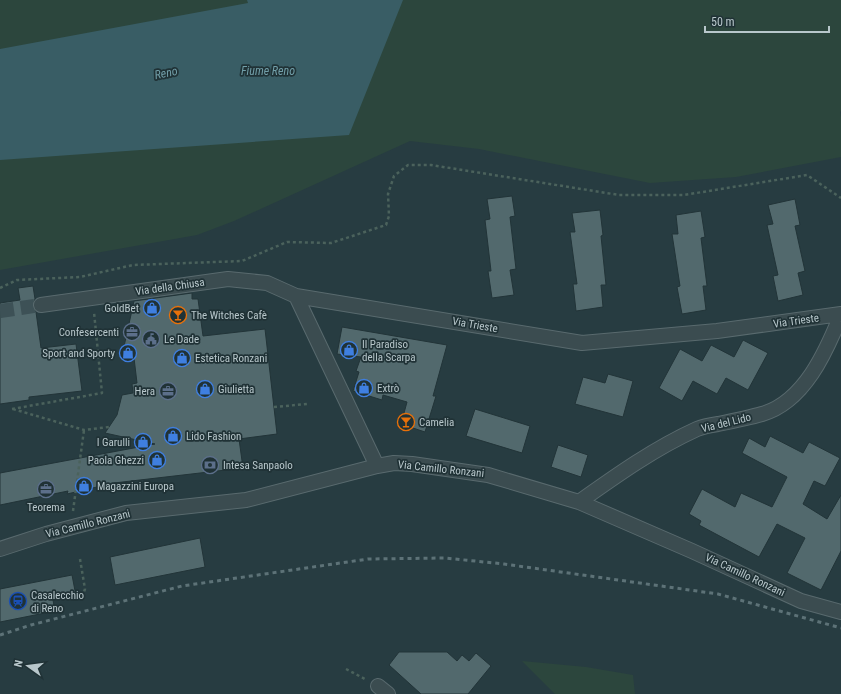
<svg xmlns="http://www.w3.org/2000/svg" width="841" height="694" viewBox="0 0 841 694" font-family="'Roboto Condensed',sans-serif">
	<style>
		.green { fill: #2c463d }
		.water { fill: #395d65 }
		.building { fill: #52696d; stroke: #223438 }
		.lines { fill: none; stroke-linecap: round; stroke-linejoin: round }
		.minor-tunnel { stroke: #3d5156; stroke-width: 14; stroke-dasharray: 14 7; stroke-linecap: butt }
		.minor-casing { stroke: #596a6e; stroke-width: 16 }
		.path { stroke: #4b625c; stroke-width: 2.5; stroke-dasharray: 3 3; stroke-linecap: butt }
		.minor { stroke: #3b4c50; stroke-width: 14 }
		.rail { stroke: #5d7277; stroke-width: 3; stroke-dasharray: 4 4; stroke-linecap: butt }
		.labels { text-anchor: middle; dominant-baseline: central; stroke-width: 3.5; stroke-linejoin: round; paint-order: stroke }
		.street-label { font-size: 11px; fill: #b8c7cb; stroke: #203236 }
		.poi-label { font-size: 11px; fill: #b8c7cb; stroke: #203236; text-anchor: start }
		.water-label { font-size: 12px; font-style: italic; fill: #729fa9; stroke: #203236 }
	</style>
	<rect width="100%" height="100%" fill="#273c41"/>
	<path class="green" d="M 0,0 L 841,0 L 841,111 L 840,112 L 841,117 L 841,157 L 736,177 L 650,183 L 479,149 L 410,141 L 234,221 L 197,235 L 0,270 Z
		M 522,661 L 586,667 L 633,675 L 635,694 L 555,694 Z"/>
	<path class="water" d="M 247,0 L 403,0 L 349,135 L 0,160 L 0,49 L 248,3 Z"/>
	<path class="building" d="M 512,196 L 515,216 L 510,217 L 516,269 L 510,270 L 514,295 L 492,298 L 488,271 L 491,271 L 485,220 L 490,219 L 487,199 Z
		M 795,199 L 800,225 L 795,226 L 805,271 L 798,273 L 803,295 L 778,301 L 773,276 L 778,275 L 767,225 L 773,224 L 768,205 Z
		M 600,210 L 603,235 L 601,236 L 606,285 L 601,285 L 603,307 L 576,311 L 573,284 L 577,284 L 570,232 L 575,232 L 572,213 Z
		M 701,211 L 705,237 L 701,238 L 707,286 L 703,286 L 706,310 L 682,314 L 677,287 L 680,286 L 672,234 L 678,234 L 676,215 Z
		M 33,286 L 35,299 L 33,306 L 36,312 L 41,348 L 76,344 L 82,391 L 29,397 L 29,400 L 0,404 L 0,303 L 20,300 L 18,288 Z
		M 192,293 L 192,299 L 198,299 L 203,336 L 265,329 L 277,434 L 239,439 L 243,468 L 114,483 L 67,494 L 68,491 L 0,505 L 0,473 L 155,444 L 105,433 L 117,415 L 122,395 L 133,393 L 132,384 L 137,383 L 134,358 L 124,359 L 123,351 L 134,301 Z
		M 342,327 L 447,345 L 433,396 L 436,396 L 425,432 L 401,424 L 407,402 L 383,395 L 382,400 L 353,391 L 359,372 L 356,371 L 361,357 L 337,354 Z
		M 743,340 L 768,353 L 748,390 L 726,378 L 717,394 L 693,381 L 682,401 L 659,388 L 680,349 L 702,361 L 711,345 L 734,357 Z
		M 608,374 L 633,381 L 623,417 L 575,404 L 583,377 L 605,383 Z
		M 475,409 L 530,426 L 522,453 L 466,436 Z
		M 770,436 L 803,453 L 809,442 L 840,458 L 825,486 L 814,481 L 803,504 L 827,519 L 841,495 L 841,551 L 821,590 L 787,573 L 805,538 L 777,524 L 759,557 L 699,525 L 701,521 L 689,514 L 702,489 L 735,507 L 741,493 L 772,507 L 787,477 L 742,453 L 749,438 L 765,447 Z
		M 558,445 L 588,455 L 581,477 L 551,467 Z
		M 200,538 L 205,567 L 115,585 L 110,557 Z
		M 72,575 L 76,596 L 53,600 L 55,611 L 0,622 L 0,589 Z
		M 399,652 L 447,652 L 457,661 L 462,655 L 469,661 L 476,653 L 491,666 L 468,694 L 421,694 L 389,665 Z"/>
	<g class="lines">
		<path class="minor-tunnel" d="M 0,311 L 41,305"/>
		<g class="minor-casing">
			<path id="minor" d="M 296,296 L 377,466
				M 41,305 L 228,279 L 267,283 L 296,296 L 582,343 L 717,331 L 841,314
				M 579,502 C 617,475 655,448 697,429 C 704,426 711,425 718,424 C 733,421 748,418 762,414 C 804,402 826,352 841,315
				M 0,549 L 46,534 L 126,513 L 246,500 L 377,466 L 394,463 L 412,464 L 488,475 L 579,502 L 692,551 L 801,601 L 841,612
				M 378,686 L 388,694"/>
		</g>
		<path class="path" d="M 0,288 L 17,280 L 80,277 L 133,265 L 242,261 L 287,242 L 331,243 L 386,225 L 389,216 L 388,194 L 394,176 L 408,165 L 431,165 L 619,195 L 684,195 L 807,175 L 841,198
			M 274,407 L 307,404
			M 12,409 L 102,393 L 94,312
			M 13,409 L 84,430 L 109,427
			M 73,511 L 84,430
			M 80,559 L 85,589 L 83,595
			M 346,669 L 365,679"/>
		<use href="#minor" class="minor"/>
		<path class="rail" d="M 0,635 L 31,625 L 182,586 L 368,559 L 445,558 L 504,564 L 718,594 L 841,628"/>
	</g>
	<defs>
		<g id="shop-ring" transform="scale(0.9)"><circle r="9.5" fill="#203236" stroke="#3f7fe0" stroke-width="1.5"/><path d="M-5-2.5h2.3a2.7 3.5 0 0 1 5.4 0H5L5.5 6h-11ZM-1.5-2.5h3a1.5 2.3 0 0 0-3 0Z" fill="#3f7fe0"/></g>
		<g id="bar-ring" transform="scale(0.9)"><circle r="9.5" fill="#203236" stroke="#e8710a" stroke-width="1.5"/><path d="M-6-5H6L.8 .8V4.5H3.5V6h-7V4.5H-.8V.8Z" fill="#e8710a"/></g>
		<g id="office-ring" transform="scale(0.9)"><circle r="9.5" fill="#203236" stroke="#5c6f8a" stroke-width="1.5"/><path d="M-6-3h4V-5.5h4V-3h4V5H-6ZM-1-4.5V-3h2v-1.5ZM-6 0V1H6V0Z" fill="#5c6f8a"/></g>
		<g id="civic-ring" transform="scale(0.9)"><circle r="9.5" fill="#203236" stroke="#5c6f8a" stroke-width="1.5"/><path d="M-.6-6.5H3V-4.5H.6V-3L4-1V1h2V6H-6V1h2V-1L-.6-3ZM-1.2 2.5V6h2.4V2.5Z" fill="#5c6f8a"/></g>
		<g id="bank-ring" transform="scale(0.9)"><circle r="9.5" fill="#203236" stroke="#5c6f8a" stroke-width="1.5"/><path d="M-6-4H6V4H-6ZM0-2.3a2.3 2.3 0 1 0 0 4.6a2.3 2.3 0 1 0 0-4.6Z" fill="#5c6f8a"/></g>
		<g id="station-ring" transform="scale(0.9)"><circle r="9.5" fill="#203236" stroke="#1a4fb4" stroke-width="1.5"/><path d="M-3-6H3Q5-6 5-4V2Q5 4 3 4L4.5 6H3L1.5 4h-3L-3 6H-4.5L-3 4Q-5 4-5 2V-4Q-5-6-3-6ZM-3.5-4v3h7v-3ZM-3.5 1v1.5H-2V1ZM2 1v1.5H3.5V1Z" fill="#1a4fb4"/></g>
	</defs>
	<g fill-rule="evenodd">
		<use href="#shop-ring" x="152" y="308"/>
		<use href="#bar-ring" x="178" y="315"/>
		<use href="#office-ring" x="132" y="332"/>
		<use href="#civic-ring" x="151" y="339"/>
		<use href="#shop-ring" x="349" y="350"/>
		<use href="#shop-ring" x="128" y="353"/>
		<use href="#shop-ring" x="182" y="358"/>
		<use href="#shop-ring" x="364" y="388"/>
		<use href="#shop-ring" x="205" y="389"/>
		<use href="#office-ring" x="168" y="391"/>
		<use href="#bar-ring" x="406" y="422"/>
		<use href="#shop-ring" x="173" y="436"/>
		<use href="#shop-ring" x="143" y="442"/>
		<use href="#shop-ring" x="157" y="460"/>
		<use href="#bank-ring" x="210" y="465"/>
		<use href="#shop-ring" x="84" y="486"/>
		<use href="#office-ring" x="46" y="489"/>
		<use href="#station-ring" x="18" y="601"/>
	</g>
	<g class="labels">
		<g class="street-label">
			<text transform="translate(170 287) rotate(-8)">Via della Chiusa</text>
			<text transform="translate(796 321) rotate(-8)">Via Trieste</text>
			<text transform="translate(475 325) rotate(10)">Via Trieste</text>
			<text transform="translate(726 423) rotate(-14)">Via del Lido</text>
			<text transform="translate(441 469) rotate(6)">Via Camillo Ronzani</text>
			<text transform="translate(88 524) rotate(-14)">Via Camillo Ronzani</text>
			<text transform="translate(745 575) rotate(25)">Via Camillo Ronzani</text>
		</g>
		<g class="poi-label">
			<text x="139" y="308" text-anchor="end">GoldBet</text>
			<text x="191" y="315">The Witches Cafè</text>
			<text x="119" y="332" text-anchor="end">Confesercenti</text>
			<text x="164" y="339">Le Dade</text>
			<text x="362" y="344">Il Paradiso<tspan x="362" dy="13">della Scarpa</tspan></text>
			<text x="115" y="353" text-anchor="end">Sport and Sporty</text>
			<text x="195" y="358">Estetica Ronzani</text>
			<text x="377" y="388">Extrò</text>
			<text x="218" y="389">Giulietta</text>
			<text x="155" y="391" text-anchor="end">Hera</text>
			<text x="419" y="422">Camelia</text>
			<text x="186" y="436">Lido Fashion</text>
			<text x="130" y="442" text-anchor="end">I Garulli</text>
			<text x="144" y="460" text-anchor="end">Paola Ghezzi</text>
			<text x="223" y="465">Intesa Sanpaolo</text>
			<text x="97" y="486">Magazzini Europa</text>
			<text x="46" y="507" text-anchor="middle">Teorema</text>
			<text x="31" y="595">Casalecchio<tspan x="31" dy="13">di Reno</tspan></text>
		</g>
		<g class="water-label">
			<text x="268" y="71">Fiume Reno</text>
			<text transform="translate(166 73) rotate(-12)">Reno</text>
		</g>
	</g>
	<g transform="translate(28 666) rotate(284)" stroke="#203236" stroke-width="3" paint-order="stroke">
	<path d="M0-3L7 15L0 10L-7 15Z" fill="#b8c7cb"/>
	<text y="-6" font-size="11" font-weight="bold" text-anchor="middle" fill="#b8c7cb">N</text>
	</g>
	<path d="M705 26v6h124v-6" fill="none" stroke="#b8c7cb" stroke-width="2"/>
	<text x="711" y="26" font-size="12" fill="#b8c7cb" stroke="#203236" stroke-width="3" paint-order="stroke">50 m</text>
</svg>
